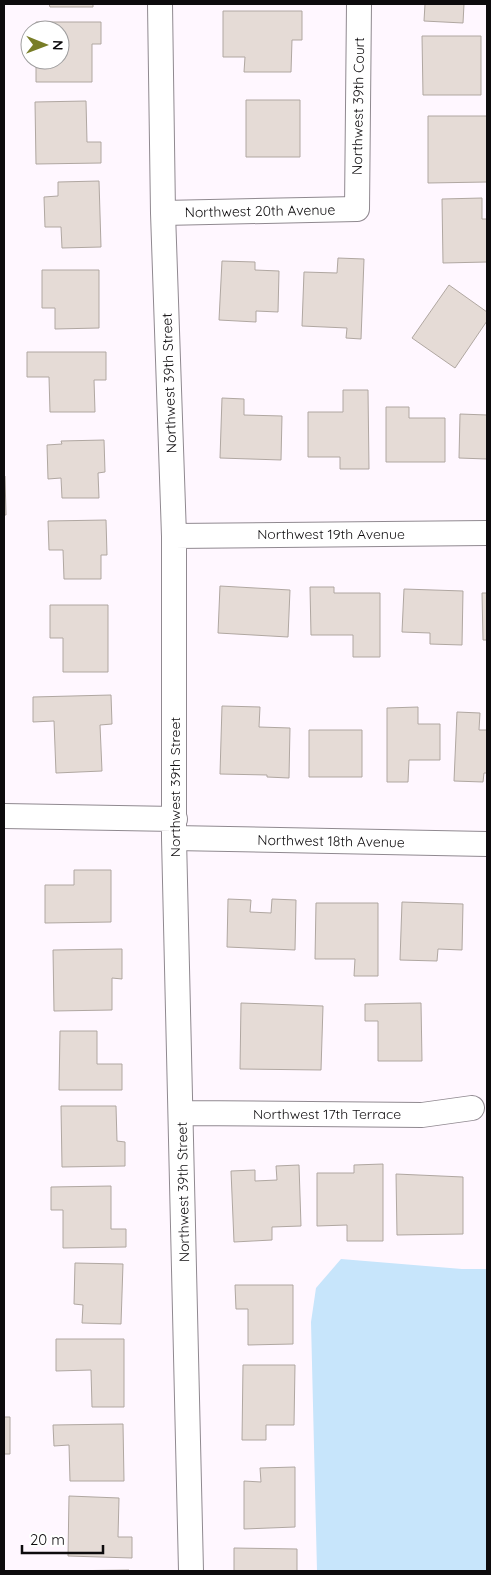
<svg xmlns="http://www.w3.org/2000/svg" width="491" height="1575" viewBox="0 0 491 1575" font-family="Quicksand,sans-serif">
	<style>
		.water { fill: #c7e5fb }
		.building { fill: #e5dbd6; stroke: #b0a7a1 }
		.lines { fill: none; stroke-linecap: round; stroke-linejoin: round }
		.minor-casing { stroke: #908990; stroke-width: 26 }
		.minor { stroke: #fff; stroke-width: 24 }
		.labels { text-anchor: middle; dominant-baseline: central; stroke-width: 5; stroke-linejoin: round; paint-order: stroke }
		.street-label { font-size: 14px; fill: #0d0b0d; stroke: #fff }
	</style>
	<rect width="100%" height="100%" fill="#fff7ff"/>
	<path class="water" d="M 341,1259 L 462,1269 L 487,1269 L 487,1571 L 317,1571 L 311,1322 L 316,1288 Z"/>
	<path class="building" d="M 49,4 L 93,4 L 93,7 L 50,7 Z
		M 425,4 L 477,4 L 464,4 L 463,23 L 424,21 Z
		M 223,11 L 302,11 L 302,40 L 292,40 L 291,72 L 244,72 L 245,57 L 223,57 Z
		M 36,22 L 101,22 L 101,44 L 92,44 L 92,82 L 36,82 L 36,60 L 60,60 L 60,30 L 36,30 Z
		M 422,36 L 481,36 L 481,95 L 423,95 Z
		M 246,100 L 300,100 L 300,157 L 246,157 Z
		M 86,101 L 87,142 L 101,142 L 101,163 L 36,164 L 35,102 Z
		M 428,116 L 487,116 L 487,182 L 428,183 Z
		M 99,181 L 101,247 L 62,248 L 61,227 L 45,227 L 44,197 L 58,196 L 58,182 Z
		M 482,198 L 482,219 L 487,219 L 487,262 L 443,263 L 442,199 Z
		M 338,258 L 364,259 L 361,339 L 346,338 L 347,328 L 302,326 L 304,272 L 337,273 Z
		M 222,261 L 255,262 L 255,270 L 279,271 L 278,312 L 256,311 L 256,322 L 219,320 Z
		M 42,270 L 99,270 L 99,328 L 55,329 L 55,308 L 42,308 Z
		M 449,285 L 487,312 L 487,321 L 455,368 L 412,338 Z
		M 27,352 L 106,352 L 106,380 L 94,380 L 95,412 L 50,412 L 49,377 L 27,377 Z
		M 343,390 L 368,390 L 369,469 L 340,469 L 340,457 L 308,457 L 308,412 L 343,412 Z
		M 222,398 L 244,399 L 244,415 L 282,416 L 281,460 L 220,458 Z
		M 386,407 L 409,407 L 409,418 L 445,418 L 445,462 L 386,462 Z
		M 460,414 L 487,415 L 487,459 L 459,458 Z
		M 104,440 L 105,472 L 98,473 L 99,498 L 62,498 L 61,478 L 48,479 L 47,445 L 62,444 L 61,441 Z
		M 4,476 L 5,476 L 6,515 L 4,515 Z
		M 106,520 L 107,555 L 101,555 L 101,579 L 64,579 L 63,550 L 49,550 L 48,521 Z
		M 220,586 L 290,590 L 288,637 L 218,633 Z
		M 310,587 L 334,587 L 334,593 L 380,593 L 380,657 L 353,657 L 353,635 L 311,635 Z
		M 404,589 L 463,591 L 462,645 L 430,644 L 430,633 L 402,632 Z
		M 482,593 L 487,593 L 487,640 L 483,640 Z
		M 50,605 L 108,605 L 108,672 L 63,672 L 63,638 L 50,638 Z
		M 111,695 L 112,724 L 100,725 L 102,771 L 56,773 L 54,721 L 33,722 L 33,697 Z
		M 222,706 L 260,707 L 259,727 L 290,728 L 289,778 L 267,777 L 267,775 L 220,774 Z
		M 418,707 L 418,724 L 440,724 L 440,760 L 409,760 L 408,782 L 387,782 L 387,708 Z
		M 457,712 L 480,713 L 479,730 L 487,730 L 487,773 L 484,773 L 483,782 L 454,781 Z
		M 309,730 L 362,730 L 362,777 L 309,777 Z
		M 74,870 L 111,870 L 111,922 L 45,923 L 45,885 L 74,885 Z
		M 228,899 L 251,900 L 250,912 L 271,913 L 272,899 L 296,900 L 295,950 L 227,947 Z
		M 402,902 L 463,904 L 462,950 L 438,949 L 437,961 L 400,960 Z
		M 316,903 L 378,903 L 378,976 L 354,976 L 355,959 L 315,959 Z
		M 122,949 L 122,979 L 112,978 L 112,1010 L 54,1011 L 53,950 Z
		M 241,1003 L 323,1006 L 321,1070 L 240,1069 Z
		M 421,1003 L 422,1061 L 378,1061 L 378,1021 L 365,1021 L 365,1004 Z
		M 60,1031 L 97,1031 L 97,1064 L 122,1064 L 122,1090 L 59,1090 Z
		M 61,1106 L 116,1106 L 117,1141 L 125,1142 L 125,1166 L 62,1167 Z
		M 383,1164 L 383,1241 L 347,1241 L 347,1225 L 317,1226 L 317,1173 L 354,1173 L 354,1165 Z
		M 299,1165 L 301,1226 L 272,1227 L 272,1240 L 234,1242 L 231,1171 L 255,1170 L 255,1181 L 277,1180 L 276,1166 Z
		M 396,1174 L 463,1177 L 463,1234 L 397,1235 Z
		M 111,1186 L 111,1229 L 126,1229 L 126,1247 L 63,1248 L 63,1210 L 51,1210 L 51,1187 Z
		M 75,1263 L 123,1264 L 121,1324 L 82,1323 L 83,1305 L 74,1304 Z
		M 235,1285 L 293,1285 L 293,1344 L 248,1345 L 248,1309 L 236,1309 Z
		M 56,1339 L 124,1339 L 124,1407 L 92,1407 L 91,1370 L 56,1371 Z
		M 243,1365 L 295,1365 L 294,1425 L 266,1425 L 266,1440 L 242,1440 Z
		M 4,1417 L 10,1417 L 10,1454 L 4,1454 Z
		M 123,1424 L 124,1481 L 70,1481 L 69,1445 L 54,1446 L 53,1425 Z
		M 295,1467 L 295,1527 L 244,1529 L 244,1481 L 261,1482 L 260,1468 Z
		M 69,1496 L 119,1498 L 118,1537 L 132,1537 L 132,1558 L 68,1556 Z
		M 234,1548 L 297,1549 L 297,1571 L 234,1571 Z
		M 129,1570 L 129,1571 L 56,1571 Z"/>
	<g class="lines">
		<g class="minor-casing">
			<path id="minor" d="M 160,4 L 163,213 L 174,536 L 174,838 L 191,1571
				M 163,213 L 357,209 L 359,4
				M 174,536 L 487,533
				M 4,816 L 175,819
				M 174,838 L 487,844
				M 182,1113 L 422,1115 L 472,1108"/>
		</g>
		<use href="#minor" class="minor"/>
	</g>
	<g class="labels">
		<g class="street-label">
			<text transform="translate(358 106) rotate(-89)">Northwest 39th Court</text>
			<text transform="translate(260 211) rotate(-1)">Northwest 20th Avenue</text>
			<text transform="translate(169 383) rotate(-92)">Northwest 39th Street</text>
			<text x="331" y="534">Northwest 19th Avenue</text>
			<text transform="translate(175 787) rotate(-90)">Northwest 39th Street</text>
			<text transform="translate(331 841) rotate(1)">Northwest 18th Avenue</text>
			<text x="327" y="1114">Northwest 17th Terrace</text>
			<text transform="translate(183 1192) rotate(-91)">Northwest 39th Street</text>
		</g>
	</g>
	<rect width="491" height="1575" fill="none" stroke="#0d0b0d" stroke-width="10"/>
	<g transform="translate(45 45) rotate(91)"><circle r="24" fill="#ffffff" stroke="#9e9d9e"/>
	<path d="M0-4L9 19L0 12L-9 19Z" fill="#787d27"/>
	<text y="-8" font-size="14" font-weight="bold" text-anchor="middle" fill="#0d0b0d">N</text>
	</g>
	<path d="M22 1545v8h81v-8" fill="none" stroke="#0d0b0d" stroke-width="2.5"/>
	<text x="30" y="1545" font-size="15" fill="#0d0b0d" stroke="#ffffff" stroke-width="4" paint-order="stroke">20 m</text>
</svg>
